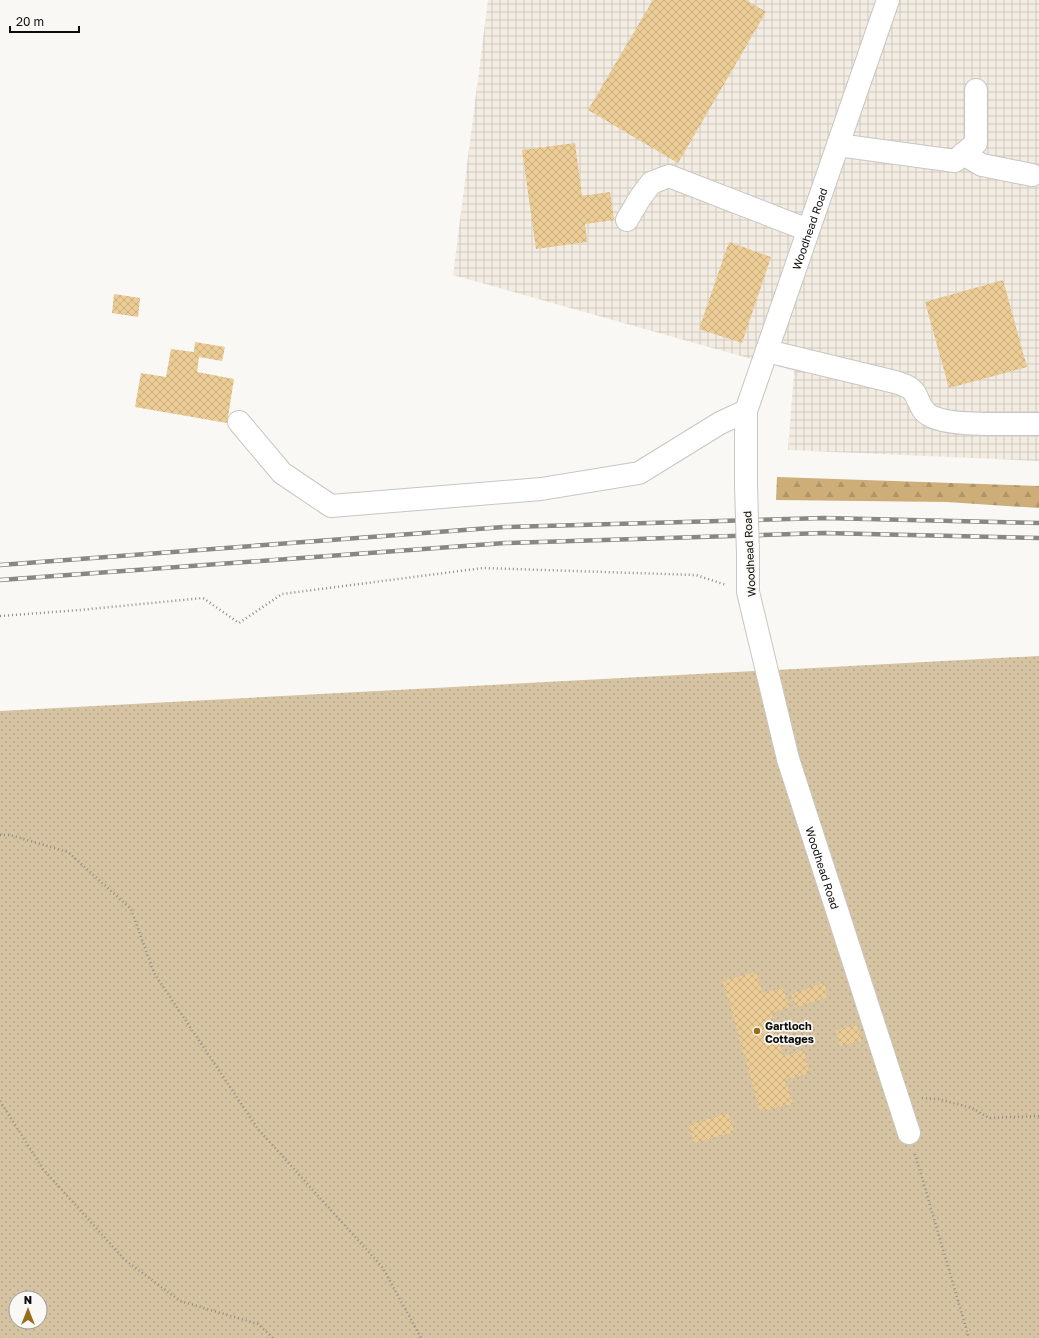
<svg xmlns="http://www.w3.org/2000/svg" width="1039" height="1338" viewBox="0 0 1039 1338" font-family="'Golos Text',sans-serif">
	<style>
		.industrial { fill: url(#industrial-grid) }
		.grass { fill: url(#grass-dots); fill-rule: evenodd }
		.forest { fill: url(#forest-firs) }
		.building { fill: url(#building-cross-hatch) }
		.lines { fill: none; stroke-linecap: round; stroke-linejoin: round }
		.minor-casing { stroke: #c8c6c2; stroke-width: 24 }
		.path { stroke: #8d8c8a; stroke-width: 2.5; stroke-dasharray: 1 3; stroke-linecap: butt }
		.minor { stroke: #fff; stroke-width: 22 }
		.rail-casing { stroke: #888784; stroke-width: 4.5 }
		.rail { stroke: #faf8f4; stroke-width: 3; stroke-dasharray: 9; stroke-linecap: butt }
		.minor-bridge-casing { stroke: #c8c6c2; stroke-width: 24; stroke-linecap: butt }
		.minor-bridge { stroke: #fff; stroke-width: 22 }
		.poi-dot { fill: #966d19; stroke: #faf8f4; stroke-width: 1.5 }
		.labels { text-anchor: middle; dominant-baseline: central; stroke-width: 3.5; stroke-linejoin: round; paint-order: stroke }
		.street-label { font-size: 11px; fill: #0c0c0b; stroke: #faf8f4 }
		.poi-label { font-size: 11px; font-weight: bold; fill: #0c0c0b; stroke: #faf8f4; text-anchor: start }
	</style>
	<defs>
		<pattern id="industrial-grid" width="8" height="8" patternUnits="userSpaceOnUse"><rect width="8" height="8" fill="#f3ece2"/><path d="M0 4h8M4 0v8" fill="none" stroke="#cfc9c1"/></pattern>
		<pattern id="grass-dots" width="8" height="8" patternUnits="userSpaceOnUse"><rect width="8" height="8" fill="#d6c3a2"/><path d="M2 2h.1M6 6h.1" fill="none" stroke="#b6a68a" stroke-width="1.8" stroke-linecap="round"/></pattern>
		<pattern id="forest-firs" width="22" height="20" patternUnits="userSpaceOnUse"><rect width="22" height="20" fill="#cdae78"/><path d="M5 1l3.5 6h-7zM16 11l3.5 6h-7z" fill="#af9466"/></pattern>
		<pattern id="building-cross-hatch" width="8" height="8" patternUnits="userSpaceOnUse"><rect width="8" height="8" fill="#eccc95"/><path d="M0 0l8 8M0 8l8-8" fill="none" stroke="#c9ae7f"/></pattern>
	</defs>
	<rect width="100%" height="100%" fill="#faf8f4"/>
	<path class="industrial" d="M 488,0 L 1039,0 L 1039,461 L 788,450 L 794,371 L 453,275 Z"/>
	<path class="grass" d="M 1039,656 L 1039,1338 L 0,1338 L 0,711 ZM 16,1298 L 40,1298 L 40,1322 L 16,1322 Z"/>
	<path class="forest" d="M 777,477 L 1039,486 L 1039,508 L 947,502 L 776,500 Z"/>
	<path class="building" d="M 653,0 L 746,0 L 766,12 L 678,163 L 588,110 Z
		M 575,143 L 582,196 L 610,192 L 614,220 L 585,224 L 587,242 L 536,249 L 522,150 Z
		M 729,242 L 771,257 L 742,343 L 699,329 Z
		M 1003,280 L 1027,367 L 949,388 L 925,302 Z
		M 114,294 L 140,298 L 138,317 L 112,313 Z
		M 195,342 L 225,347 L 222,361 L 199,357 L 197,372 L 234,379 L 227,423 L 135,407 L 141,373 L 166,377 L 171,349 L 194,352 Z
		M 756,972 L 762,993 L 783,988 L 790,1007 L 771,1013 L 783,1056 L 804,1050 L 809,1073 L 785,1080 L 793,1104 L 760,1111 L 723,981 Z
		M 824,983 L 828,997 L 796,1007 L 791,994 Z
		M 857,1025 L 861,1041 L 840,1046 L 836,1030 Z
		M 728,1113 L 734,1132 L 694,1143 L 689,1125 Z"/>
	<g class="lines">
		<g class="minor-casing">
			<g id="minor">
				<path d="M 838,145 L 955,161 L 976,143 L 976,90"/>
				<path d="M 963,154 L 982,165 L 1032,175"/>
				<path d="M 627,220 L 640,198 L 651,183 L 669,176 L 808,230"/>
				<path d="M 767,351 L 895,382 C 902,384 909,386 914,392 C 919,399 920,410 929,415 C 950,428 1012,423 1039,424"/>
				<path d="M 239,422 L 282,473 L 331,506 L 541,489 L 639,473 L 720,423 L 746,411"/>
				<path id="s1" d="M 746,484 L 746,411 L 888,0"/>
				<path id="s2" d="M 748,555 L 748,592 L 788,759 L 909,1133"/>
			</g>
		</g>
		<path class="path" d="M 0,616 L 80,610 L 203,598 L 239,623 L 282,594 L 483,568 L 696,575 L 726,585
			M 0,835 L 10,835 L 68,852 L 131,909 L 154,973 L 258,1129 L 383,1268 L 421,1338
			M 922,1098 L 938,1099 L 972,1108 L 989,1118 L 1039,1116
			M 0,1101 L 43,1169 L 125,1260 L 180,1301 L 258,1324 L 273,1338
			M 915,1154 L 969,1338"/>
		<use href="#minor" class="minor"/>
		<g class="rail-casing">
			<path id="rail" d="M 0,565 L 504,527 L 824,518 L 1039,523
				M 0,580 L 505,543 L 824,533 L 1039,538"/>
		</g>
		<use href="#rail" class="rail"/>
		<g class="minor-bridge-casing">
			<path id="minor-bridge" d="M 746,484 L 748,555"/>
		</g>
		<use href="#minor-bridge" class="minor-bridge"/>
	</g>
	<circle class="poi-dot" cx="757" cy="1031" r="4"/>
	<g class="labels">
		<g class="street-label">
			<text stroke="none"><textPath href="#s1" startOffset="266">Woodhead Road</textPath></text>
			<text transform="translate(749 554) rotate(-93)">Woodhead Road</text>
			<text stroke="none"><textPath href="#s2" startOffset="323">Woodhead Road</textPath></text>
		</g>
		<g class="poi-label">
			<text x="765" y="1025">Gartloch<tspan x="765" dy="13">Cottages</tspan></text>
		</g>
	</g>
	<g transform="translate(28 1310)"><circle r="19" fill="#faf8f4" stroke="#9b9a97"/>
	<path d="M0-3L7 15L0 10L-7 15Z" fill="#966d19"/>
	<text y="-6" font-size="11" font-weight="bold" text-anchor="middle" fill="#0c0c0b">N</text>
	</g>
	<path d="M10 26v6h69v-6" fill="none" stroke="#0c0c0b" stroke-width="2"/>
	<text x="16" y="26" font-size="12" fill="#0c0c0b" stroke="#faf8f4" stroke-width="3" paint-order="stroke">20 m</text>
</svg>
